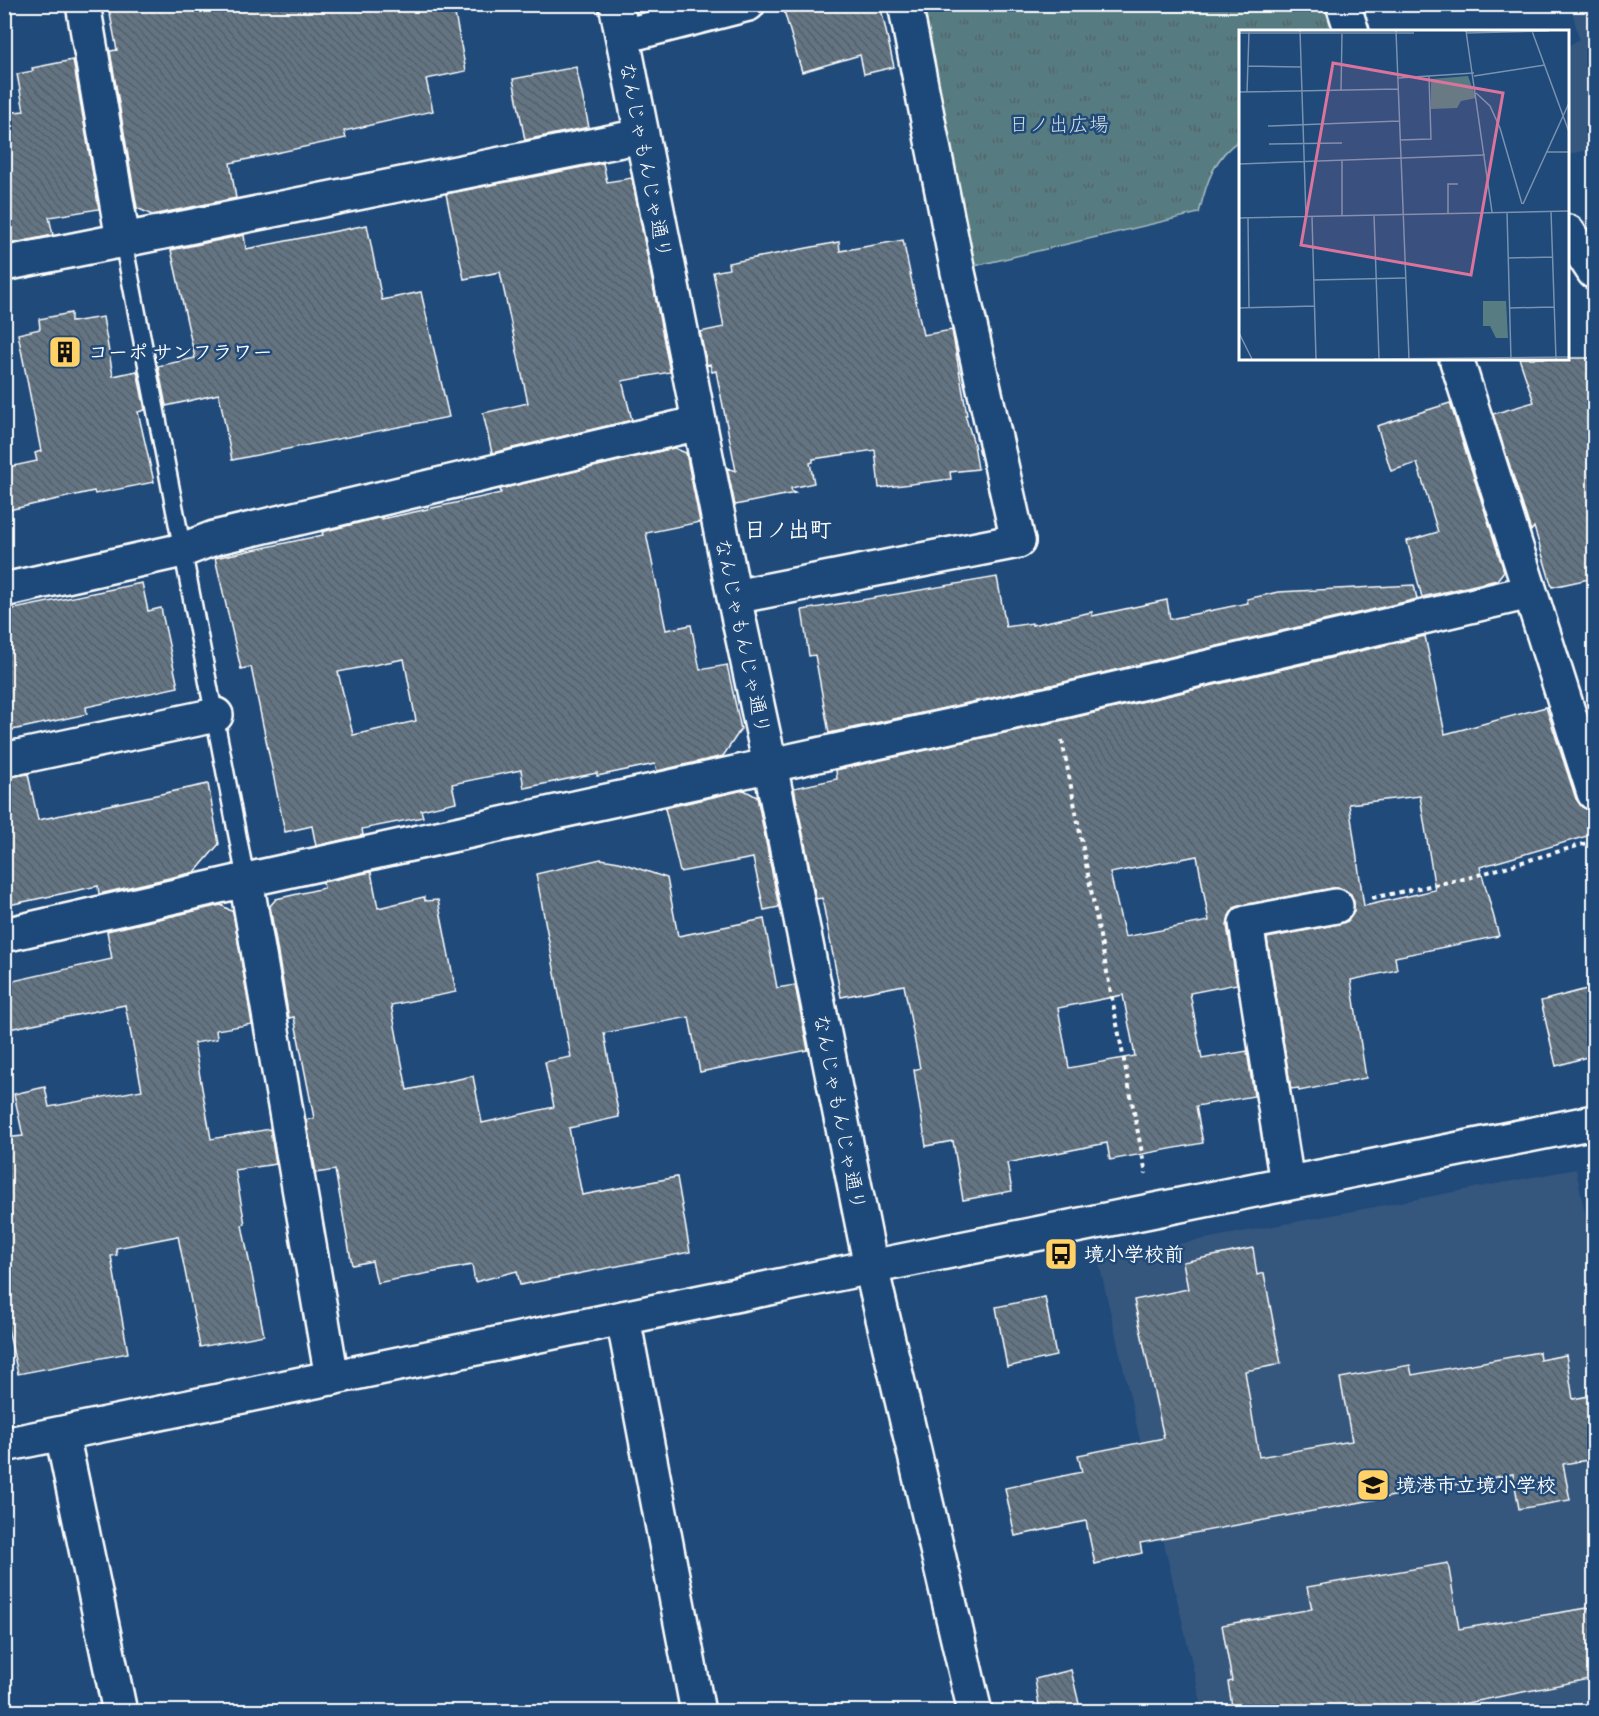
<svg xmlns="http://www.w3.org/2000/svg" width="1599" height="1716" viewBox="0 0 1599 1716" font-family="Itim,'Klee One',sans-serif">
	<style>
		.built { fill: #34577d }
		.grass { fill: url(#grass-tufts); stroke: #abbec0; stroke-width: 1.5 }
		.building { fill: url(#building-back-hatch); stroke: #fff; stroke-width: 1.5; fill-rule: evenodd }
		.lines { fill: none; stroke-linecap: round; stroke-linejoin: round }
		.lane-casing { stroke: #fff; stroke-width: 21 }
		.street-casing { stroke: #fff; stroke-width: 38 }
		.secondary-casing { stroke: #fff; stroke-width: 38 }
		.path { stroke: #fff; stroke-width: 4; stroke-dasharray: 4.5 4.5; stroke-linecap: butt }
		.lane { stroke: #1f4a7a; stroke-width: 16 }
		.street { stroke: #1f4a7a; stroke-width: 33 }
		.secondary { stroke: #1f4a7a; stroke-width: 33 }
		.labels { text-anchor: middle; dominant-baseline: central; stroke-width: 5; stroke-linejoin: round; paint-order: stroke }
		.park-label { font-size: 20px; fill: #d5dee0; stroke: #1f4a7a }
		.street-label { font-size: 20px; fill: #fff; stroke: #1f4a7a }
		.poi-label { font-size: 20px; font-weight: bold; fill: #fff; stroke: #1f4a7a; text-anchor: start }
		.quarter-label { font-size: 22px; font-weight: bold; fill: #fff; stroke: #1f4a7a }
		.inset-road { fill: none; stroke: #7992af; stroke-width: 1.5 }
		.view { fill: #da749d; fill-opacity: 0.15; stroke: #da749d; stroke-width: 3 }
		.inset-edge { fill: none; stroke: #fff; stroke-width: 3 }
	</style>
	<defs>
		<pattern id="grass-tufts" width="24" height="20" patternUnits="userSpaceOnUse" patternTransform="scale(1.5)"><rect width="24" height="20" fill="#577c82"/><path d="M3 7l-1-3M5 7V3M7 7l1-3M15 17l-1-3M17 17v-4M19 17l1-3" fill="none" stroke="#526467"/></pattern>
		<pattern id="building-back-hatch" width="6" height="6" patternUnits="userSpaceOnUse" patternTransform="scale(1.5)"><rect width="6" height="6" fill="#647584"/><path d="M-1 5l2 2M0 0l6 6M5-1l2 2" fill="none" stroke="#575e65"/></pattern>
	</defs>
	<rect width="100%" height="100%" fill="#1f4a7a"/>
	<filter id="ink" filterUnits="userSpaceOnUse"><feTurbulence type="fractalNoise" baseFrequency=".0167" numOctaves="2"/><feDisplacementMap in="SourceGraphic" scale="12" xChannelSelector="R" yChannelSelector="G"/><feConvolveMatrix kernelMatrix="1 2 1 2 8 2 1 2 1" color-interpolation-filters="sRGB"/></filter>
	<g filter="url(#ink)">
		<path class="built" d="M 1580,5 L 1594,5 L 1594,148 L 1568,155 L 1568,46 L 1579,39 L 1571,7 Z
			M 1576,1169 L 1594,1259 L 1594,1711 L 1203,1711 L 1098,1259 Z"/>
		<path class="grass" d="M 912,5 L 1327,5 L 1337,31 L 1240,32 L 1240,140 C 1214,156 1206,184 1199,213 L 966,268 Z"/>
		<path class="building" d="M 108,4 L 453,4 L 466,71 L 426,79 L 433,111 L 344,131 L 346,138 L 230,163 L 236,198 L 152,215 L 137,208 L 110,51 L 117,50 Z
			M 782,4 L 880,4 L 894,67 L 864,74 L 860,55 L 802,72 Z
			M 73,60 L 99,209 L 49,217 L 53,235 L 4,245 L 4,113 L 24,111 L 17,74 L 33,71 L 32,68 Z
			M 576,67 L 589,127 L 525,140 L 513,79 Z
			M 603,163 L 607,182 L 632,178 L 670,372 L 622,381 L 632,420 L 492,453 L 483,413 L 528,403 L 500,272 L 464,279 L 446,194 Z
			M 367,225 L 382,300 L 421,292 L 449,417 L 232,460 L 219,394 L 166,406 L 158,366 L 195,358 L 171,250 L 244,235 L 246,249 Z
			M 903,240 L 923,335 L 952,330 L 967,415 L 965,415 L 974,444 L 978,469 L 950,472 L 951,479 L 879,488 L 875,450 L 813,459 L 813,462 L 810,463 L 814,483 L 791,488 L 792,492 L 795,493 L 735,505 L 727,468 L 736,471 L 716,371 L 712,372 L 710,364 L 707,365 L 700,332 L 724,327 L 713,272 L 729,269 L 728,263 L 839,242 L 840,251 Z
			M 71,313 L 71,322 L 103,317 L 113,376 L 137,371 L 145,410 L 138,412 L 154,482 L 95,494 L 94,491 L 4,511 L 4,468 L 37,461 L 35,453 L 41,451 L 18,334 L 40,329 L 39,319 Z
			M 1519,358 L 1594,358 L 1594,578 L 1552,587 L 1534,527 L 1531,531 L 1493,414 L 1534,402 Z
			M 1450,403 L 1504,571 L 1497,580 L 1422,597 L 1407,541 L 1438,532 L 1417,463 L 1391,471 L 1377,426 Z
			M 674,448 L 686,453 L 700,522 L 646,533 L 666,630 L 691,625 L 700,670 L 727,665 L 741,729 L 723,756 L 657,771 L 655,764 L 597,776 L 597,773 L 524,788 L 521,770 L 452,784 L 456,802 L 421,810 L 423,817 L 362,829 L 363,835 L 316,846 L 312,826 L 285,832 L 251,667 L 241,669 L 215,558 L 323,535 L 322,532 L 382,517 L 382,519 L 501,493 L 500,489 ZM 404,659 L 416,721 L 353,735 L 338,672 Z
			M 997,577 L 1006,627 L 1032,623 L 1032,625 L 1092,612 L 1092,616 L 1167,600 L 1170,619 L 1248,603 L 1247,599 L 1278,592 L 1414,585 L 1417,599 L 1051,685 L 829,733 L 815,655 L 809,656 L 802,610 Z
			M 142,583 L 148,611 L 161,608 L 178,687 L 86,707 L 87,714 L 12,730 L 4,695 L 4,611 Z
			M 1425,636 L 1445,734 L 1546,707 L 1576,799 L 1582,807 L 1594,811 L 1594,834 L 1480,867 L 1499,936 L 1395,957 L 1397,970 L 1351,980 L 1366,1078 L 1299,1091 L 1298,1088 L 1291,1089 L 1267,938 L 1339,924 L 1348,921 L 1354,912 L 1354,902 L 1351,894 L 1343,889 L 1333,888 L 1243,905 L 1234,908 L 1229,916 L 1227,926 L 1237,984 L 1190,993 L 1202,1059 L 1247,1051 L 1254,1096 L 1196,1106 L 1203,1143 L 1110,1160 L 1107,1143 L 1007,1163 L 1012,1191 L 963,1200 L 953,1141 L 926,1146 L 914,1070 L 920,1068 L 904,985 L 841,997 L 822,898 L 816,899 L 794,788 L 837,779 L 836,770 L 1059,721 ZM 1420,796 L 1435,890 L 1364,906 L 1349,804 ZM 1197,856 L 1209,921 L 1125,937 L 1110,873 ZM 1123,995 L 1135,1056 L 1069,1068 L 1058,1008 Z
			M 28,774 L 38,820 L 208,784 L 219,844 L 195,872 L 99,894 L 98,886 L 4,906 L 4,778 Z
			M 744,790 L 757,797 L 779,907 L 764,910 L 753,858 L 680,872 L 665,808 Z
			M 601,859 L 619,862 L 667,878 L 678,936 L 764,919 L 777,988 L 795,985 L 808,1050 L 700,1072 L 689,1017 L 604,1033 L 619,1117 L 569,1128 L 582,1195 L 677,1177 L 690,1252 L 520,1285 L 517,1271 L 475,1282 L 472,1265 L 377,1283 L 372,1261 L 352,1265 L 335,1170 L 316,1173 L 306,1120 L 314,1118 L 294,1017 L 289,1018 L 270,906 L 276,899 L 324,888 L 323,882 L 371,872 L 378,908 L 424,897 L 425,901 L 438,900 L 456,992 L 391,1005 L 407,1090 L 473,1076 L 482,1123 L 554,1107 L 545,1062 L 571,1057 L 536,874 Z
			M 221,905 L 233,912 L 252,1024 L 216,1030 L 217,1039 L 194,1043 L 211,1139 L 270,1129 L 276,1164 L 235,1170 L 245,1224 L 242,1225 L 264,1335 L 200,1347 L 178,1236 L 116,1248 L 117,1255 L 111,1256 L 128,1353 L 18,1374 L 4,1311 L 4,1138 L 23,1136 L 14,1094 L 45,1087 L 49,1107 L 142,1090 L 125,1005 L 4,1030 L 4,983 L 112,959 L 107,931 Z
			M 1594,987 L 1594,1055 L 1556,1066 L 1541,1001 Z
			M 1253,1248 L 1257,1275 L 1264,1273 L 1281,1364 L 1245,1371 L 1259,1457 L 1352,1441 L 1340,1378 L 1410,1365 L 1412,1375 L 1539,1352 L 1540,1360 L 1566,1355 L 1573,1399 L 1594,1395 L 1594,1459 L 1563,1464 L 1570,1500 L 1519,1509 L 1513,1474 L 1140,1543 L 1142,1553 L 1095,1564 L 1086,1521 L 1015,1536 L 1005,1488 L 1082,1472 L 1078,1455 L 1164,1438 L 1134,1300 L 1188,1289 L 1183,1262 Z
			M 1045,1297 L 1056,1356 L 1007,1367 L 996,1307 Z
			M 1448,1563 L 1459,1629 L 1594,1607 L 1594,1678 L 1422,1712 L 1233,1712 L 1228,1682 L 1232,1681 L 1222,1625 L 1312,1609 L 1307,1587 Z
			M 1071,1670 L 1081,1712 L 1040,1712 L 1035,1679 Z"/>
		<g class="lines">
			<g class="lane-casing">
				<path id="lane" d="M 123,240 L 246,880"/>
			</g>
			<g class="street-casing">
				<path id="street" d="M 83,4 L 123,240
					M 616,4 L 734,597 L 770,765 L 871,1267
					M 905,4 L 958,272 L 1018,541
					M 1343,4 L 1352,32
					M 623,36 L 748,4
					M 1568,232 L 1594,272
					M 4,264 L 641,136
					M 1456,358 L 1594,793
					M 4,590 L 183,550 L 214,538 L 699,423
					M 4,760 L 216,715
					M 246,880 L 332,1378
					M 4,935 L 246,880 L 1055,703 L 1530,592
					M 1287,1183 L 1246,923 L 1336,906
					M 623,1318 L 698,1712
					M 62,1434 L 120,1712"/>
			</g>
			<g class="secondary-casing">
				<path id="secondary" d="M 734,597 L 1018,541
					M 871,1267 L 975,1712
					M 4,1445 L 871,1267 L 1594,1122"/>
			</g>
			<path class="path" d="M 1062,740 L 1146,1174
				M 1372,898 L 1468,878 L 1594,841"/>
			<use href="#lane" class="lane"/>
			<use href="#street" class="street"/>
			<use href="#secondary" class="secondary"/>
		</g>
	</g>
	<defs>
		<g id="building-square" transform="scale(1.725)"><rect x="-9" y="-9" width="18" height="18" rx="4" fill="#ffd166" stroke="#1f4a7a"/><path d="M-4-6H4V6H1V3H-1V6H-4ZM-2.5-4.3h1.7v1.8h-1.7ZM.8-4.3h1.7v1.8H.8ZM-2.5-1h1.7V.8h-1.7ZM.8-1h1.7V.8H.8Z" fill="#111"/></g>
		<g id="bus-square" transform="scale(1.725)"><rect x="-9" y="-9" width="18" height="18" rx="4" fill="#ffd166" stroke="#1f4a7a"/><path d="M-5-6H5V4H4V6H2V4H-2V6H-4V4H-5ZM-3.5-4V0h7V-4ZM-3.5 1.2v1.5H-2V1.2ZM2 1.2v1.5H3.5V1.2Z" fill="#111"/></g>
		<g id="school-square" transform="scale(1.725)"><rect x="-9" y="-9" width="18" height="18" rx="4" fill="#ffd166" stroke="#1f4a7a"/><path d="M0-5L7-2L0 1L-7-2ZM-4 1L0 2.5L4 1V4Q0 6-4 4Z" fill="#111"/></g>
	</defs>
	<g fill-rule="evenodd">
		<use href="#building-square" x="65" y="352"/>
		<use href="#bus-square" x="1061" y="1254"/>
		<use href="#school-square" x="1373" y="1485"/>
	</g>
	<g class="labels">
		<g class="park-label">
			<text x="1059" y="124">日ノ出広場</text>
		</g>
		<g class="street-label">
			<text transform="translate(646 160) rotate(79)">なんじゃもんじゃ通り</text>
			<text transform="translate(743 636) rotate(78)">なんじゃもんじゃ通り</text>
			<text transform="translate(840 1112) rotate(79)">なんじゃもんじゃ通り</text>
		</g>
		<g class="poi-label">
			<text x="88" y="352">コーポ サンフラワー</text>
			<text x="1084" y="1254">境小学校前</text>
			<text x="1396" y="1485">境港市立境小学校</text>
		</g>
		<g class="quarter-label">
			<text x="788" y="529">日ノ出町</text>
		</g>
	</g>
	<g transform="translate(1239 30)">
		<rect width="330" height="330" fill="#1f4a7a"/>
		<path d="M 229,46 L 237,68 L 222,71 L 218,78 L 192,79 L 192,49 Z" fill="#577c82"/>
		<path d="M 244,271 L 267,271 L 269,308 L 257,308 L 251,296 L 244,296 Z" fill="#577c82"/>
		<path class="inset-road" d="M 61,1 L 67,187M 157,1 L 170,329M 227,1 L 253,182M 293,1 L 330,102M 0,3 L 175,3M 227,3 L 310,1M 9,36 L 62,37M 235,46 L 306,35M 159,48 L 235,43M 102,61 L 103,4M 0,62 L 159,59M 8,62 L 10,2M 237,63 L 251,76 L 261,98 L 283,174M 29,96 L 160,91M 161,110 L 192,109 L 190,46M 30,114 L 103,113M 307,122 L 330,122M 0,134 L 246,125M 284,174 L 330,73M 312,181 L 317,329M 268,182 L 272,329M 209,183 L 209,154 L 219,154M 135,185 L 140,329M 103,186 L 103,131M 73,187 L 77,329M 0,188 L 330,181M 9,188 L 10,278M 269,228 L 314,227M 75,250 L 166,248M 0,278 L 75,276M 270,278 L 315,277M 0,303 L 13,329M 135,329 L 330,327"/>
		<path class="view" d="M 94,33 L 264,63 L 232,245 L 62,215 Z"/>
		<rect width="330" height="330" class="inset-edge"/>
	</g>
	<rect width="1599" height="1716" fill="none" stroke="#1f4a7a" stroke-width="24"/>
	<rect x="12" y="12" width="1575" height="1692" fill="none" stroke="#fff" stroke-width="2" filter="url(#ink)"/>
</svg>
